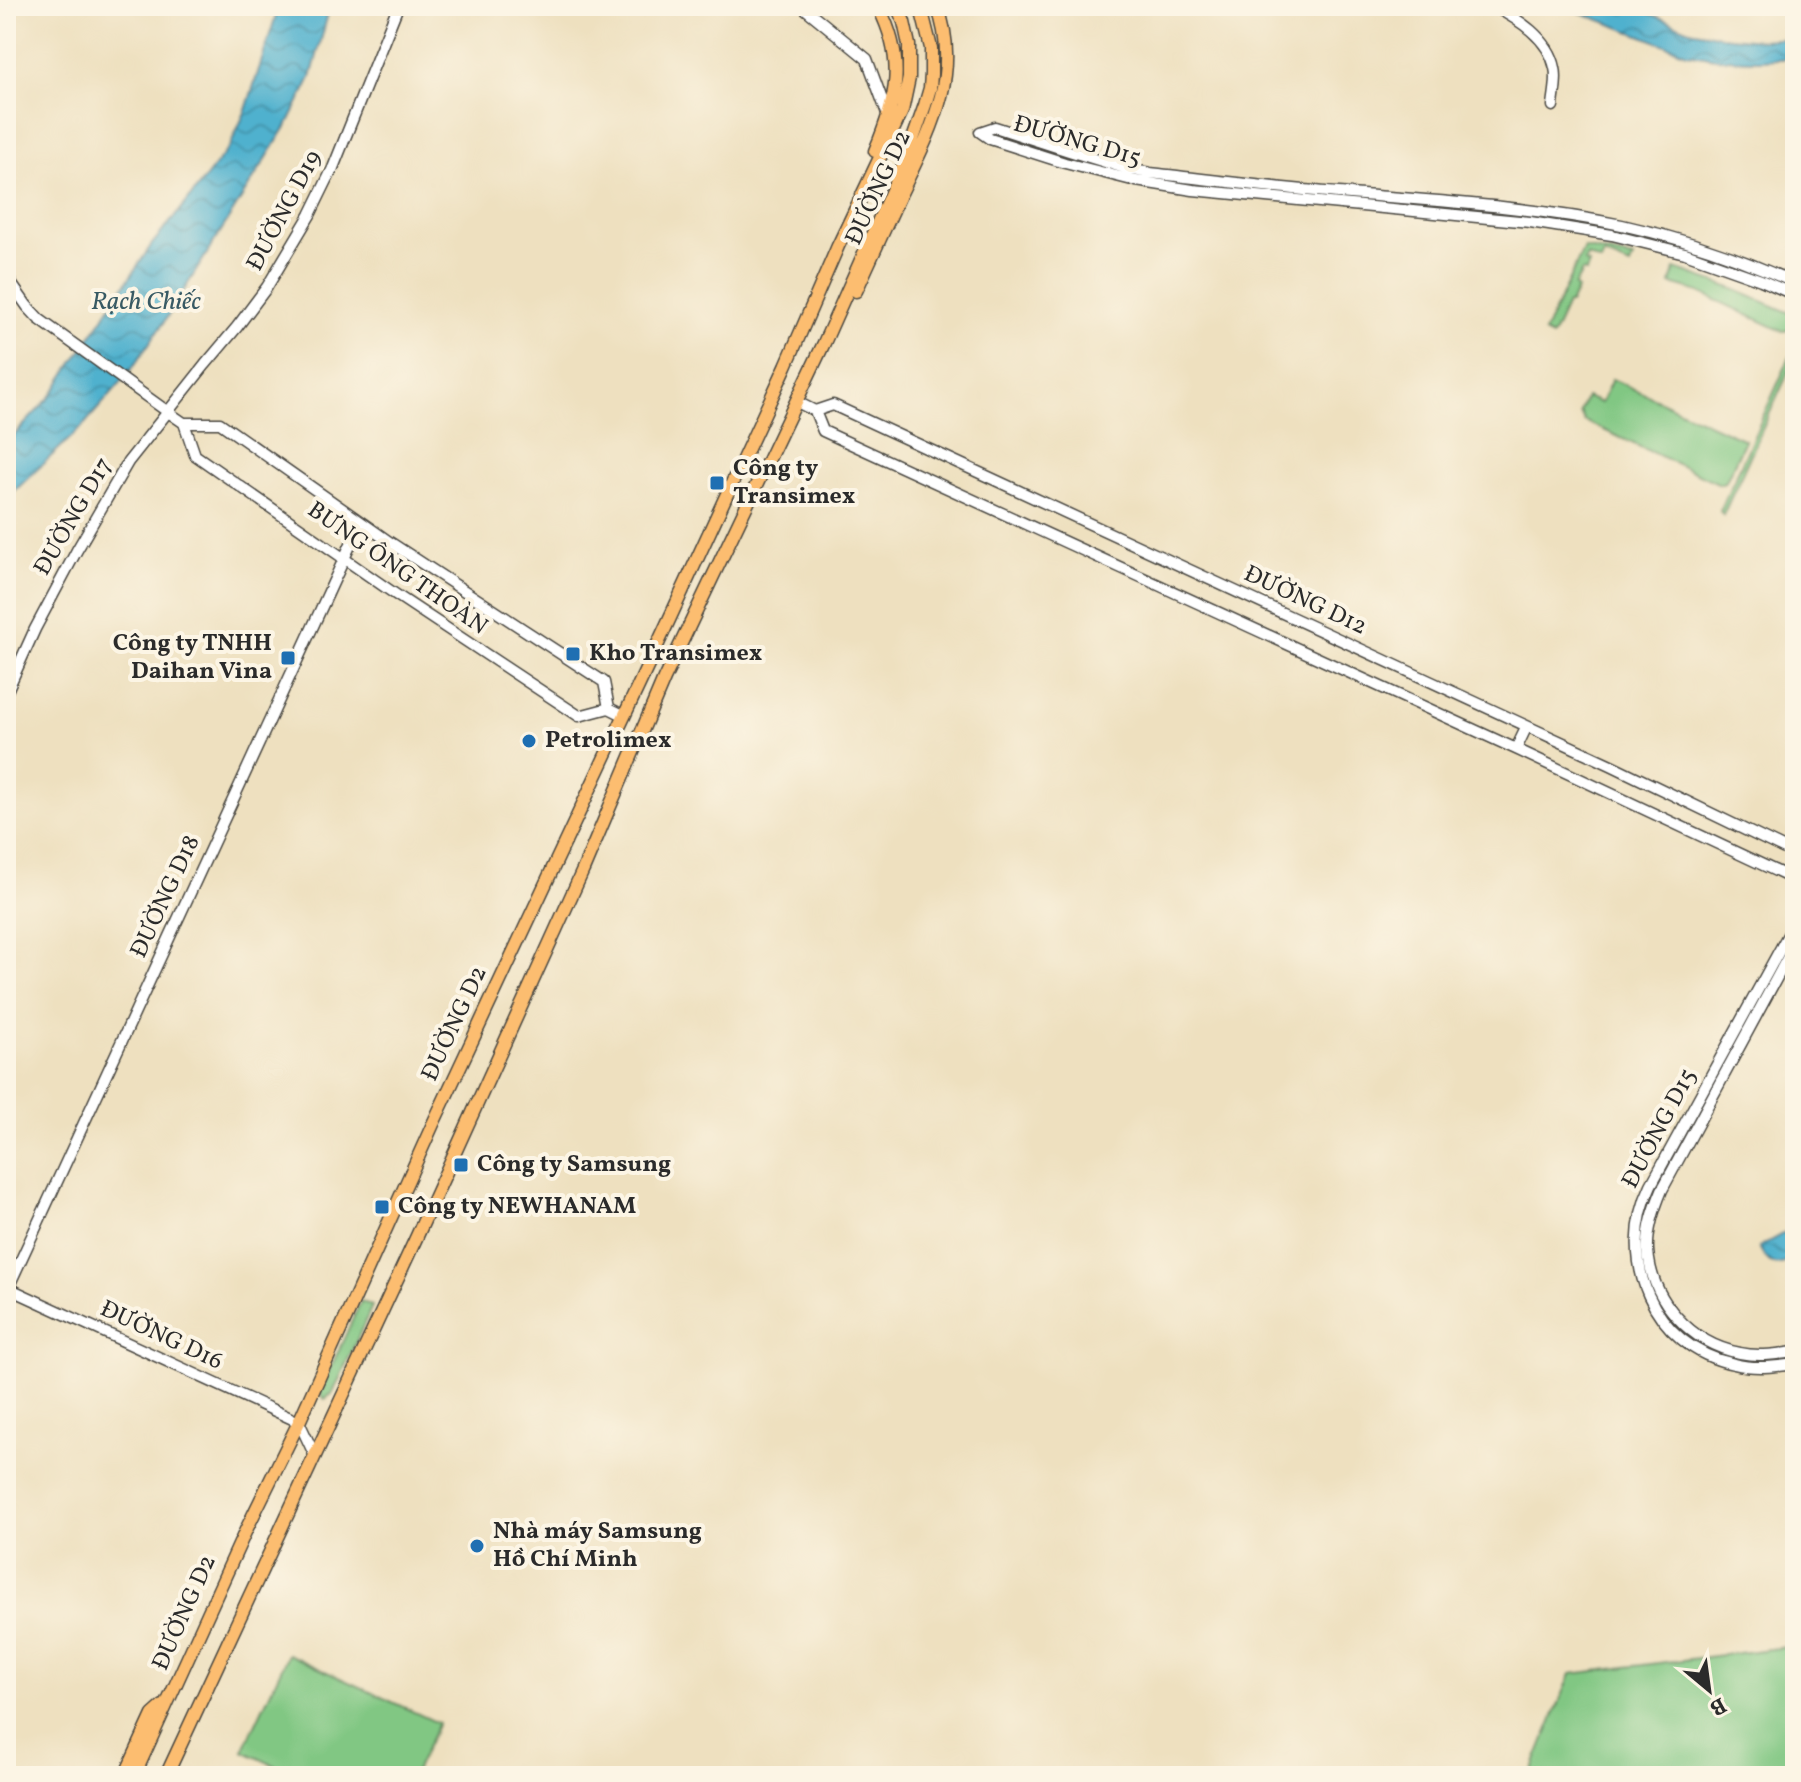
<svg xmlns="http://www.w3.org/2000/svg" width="1801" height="1782" viewBox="0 0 1801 1782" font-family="Vollkorn,serif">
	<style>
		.grass { fill: #81c783; stroke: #567957; stroke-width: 2 }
		.water { fill: url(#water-waves); stroke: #3d6e7c; stroke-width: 2 }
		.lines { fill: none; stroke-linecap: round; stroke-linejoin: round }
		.minor-casing { stroke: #484641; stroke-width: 13 }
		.major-casing { stroke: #484641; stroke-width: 15 }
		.highway-casing { stroke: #484641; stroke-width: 17 }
		.minor { stroke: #fff; stroke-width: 10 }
		.major { stroke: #fcbd6f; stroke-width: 12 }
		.highway { stroke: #fcbd6f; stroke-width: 14 }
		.poi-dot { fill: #1f6fb2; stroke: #fcf5e5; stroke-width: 3 }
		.labels { text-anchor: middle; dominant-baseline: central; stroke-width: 8; stroke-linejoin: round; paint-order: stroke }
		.street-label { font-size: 24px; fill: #2b2b2b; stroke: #fcf5e5 }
		.poi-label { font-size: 24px; font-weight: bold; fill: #2b2b2b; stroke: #fcf5e5; text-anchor: start }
		.water-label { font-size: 26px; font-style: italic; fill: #385a64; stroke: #fcf5e5 }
	</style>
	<defs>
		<pattern id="water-waves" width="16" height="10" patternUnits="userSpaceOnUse" patternTransform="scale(2)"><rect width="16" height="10" fill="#4fb1ce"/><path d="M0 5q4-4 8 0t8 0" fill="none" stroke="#4290a7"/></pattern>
	</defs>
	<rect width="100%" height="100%" fill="#fcf5e5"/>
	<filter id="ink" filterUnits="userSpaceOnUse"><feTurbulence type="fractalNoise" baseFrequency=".0125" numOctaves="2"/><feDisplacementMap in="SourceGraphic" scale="16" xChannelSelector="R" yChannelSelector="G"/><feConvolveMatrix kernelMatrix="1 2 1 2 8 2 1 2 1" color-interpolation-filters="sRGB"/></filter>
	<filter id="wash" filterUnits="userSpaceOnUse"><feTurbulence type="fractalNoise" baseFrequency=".006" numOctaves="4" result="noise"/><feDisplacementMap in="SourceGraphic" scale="32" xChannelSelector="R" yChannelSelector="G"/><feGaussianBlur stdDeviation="1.8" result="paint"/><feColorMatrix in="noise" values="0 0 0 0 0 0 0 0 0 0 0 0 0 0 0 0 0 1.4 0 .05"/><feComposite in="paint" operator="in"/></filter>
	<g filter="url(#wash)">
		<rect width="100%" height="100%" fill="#eee0bf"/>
		<path class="grass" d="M 1584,248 L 1633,258 L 1630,266 L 1604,255 L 1601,262 L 1587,256 L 1585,262 L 1589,264 L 1586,272 L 1582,271 L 1574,287 L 1577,289 L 1570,304 L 1567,304 L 1552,337 L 1544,333 Z
			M 1675,269 L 1731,288 L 1795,315 L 1795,319 L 1789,330 L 1782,331 L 1699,292 L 1671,284 Z
			M 1795,346 L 1795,358 L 1723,515 L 1720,511 Z
			M 1612,379 L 1745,440 L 1726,481 L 1720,484 L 1584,421 L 1580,412 L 1586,397 L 1601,403 Z
			M 361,1301 L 372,1306 L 333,1393 L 325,1399 L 321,1395 L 320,1391 Z
			M 1795,1646 L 1795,1776 L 1530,1776 L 1571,1674 Z
			M 288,1654 L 438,1723 L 413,1776 L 297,1776 L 243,1751 Z"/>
		<path class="water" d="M 279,6 L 330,6 L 311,78 L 289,122 L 166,319 L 129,373 L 82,427 L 6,499 L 6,444 L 51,396 L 152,244 L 182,208 L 230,146 L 246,110 Z
			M 1563,6 L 1632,6 L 1690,30 L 1721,36 L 1759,40 L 1795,38 L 1795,58 L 1758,60 L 1721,59 L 1687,53 Z
			M 1795,1227 L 1795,1257 C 1776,1270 1769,1266 1759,1247 Z"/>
	</g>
	<g filter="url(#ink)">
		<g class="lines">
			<g class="minor-casing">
				<path id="minor" d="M 802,6 L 867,59 L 888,116
					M 1493,6 C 1518,19 1549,38 1555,68 C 1558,79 1554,94 1553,106
					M 980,132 L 990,139 L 1065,163 L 1136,181 L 1193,190 L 1530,222 L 1612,235 L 1685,253 L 1761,280 L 1795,295
					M 980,132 L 995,127 L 1069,151 L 1128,169 L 1150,173 C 1213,180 1275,188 1338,193 C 1433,201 1529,206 1622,225 C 1682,238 1740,258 1795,283
					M 6,276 L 27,306 L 39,319 L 168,412 L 184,423 L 220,423 L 391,543 L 604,682 L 609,708
					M 6,306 L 18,293
					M 797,402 L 815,411 L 833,405 L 1611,765 L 1795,854
					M 815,411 L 823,431 L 1516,749 L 1795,880
					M 184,423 L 195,455 L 395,594 L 579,716 L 609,708 L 623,715
					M 6,693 L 35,629 L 77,550 L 128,462 L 205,365 L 237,327 L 267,287 L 310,215 L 333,168 L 398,6
					M 1516,749 L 1527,726
					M 1795,922 L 1651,1185 C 1616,1258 1652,1347 1734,1364 C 1754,1369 1774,1367 1795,1364
					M 1795,944 L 1662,1190 C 1654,1209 1647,1229 1648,1250 C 1651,1300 1691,1344 1740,1353 C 1758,1357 1777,1354 1795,1352
					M 6,1287 L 299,1422 L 315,1456
					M 6,1316 L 11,1307 L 8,1288 L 361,522"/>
			</g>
			<g class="major-casing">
				<path id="major" d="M 875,151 C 897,99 906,61 879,8
					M 856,291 C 871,259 885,227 900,195 C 929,134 963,74 937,6
					M 125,1776 L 153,1715 L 163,1706
					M 134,1776 L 246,1530 L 299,1422 L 433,1124 L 650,661 L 786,366 L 838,246 L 902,111 L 909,78 L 909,45 L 904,22 L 897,6
					M 166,1776 L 417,1236 L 583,870 L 664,679 L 824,343 L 906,159 L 925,105 L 930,88 L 931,74 L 931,48 L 923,16 L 918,6"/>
			</g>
			<g class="highway-casing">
				<path id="highway" d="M 877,6 L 879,8"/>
			</g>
			<use href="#minor" class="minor"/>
			<use href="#major" class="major"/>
			<use href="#highway" class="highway"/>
		</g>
	</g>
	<g class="poi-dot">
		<rect x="709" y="475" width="16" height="16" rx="4"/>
		<rect x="565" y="646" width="16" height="16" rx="4"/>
		<rect x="280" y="650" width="16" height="16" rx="4"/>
		<circle cx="529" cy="741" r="8"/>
		<rect x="453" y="1157" width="16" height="16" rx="4"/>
		<rect x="374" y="1199" width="16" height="16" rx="4"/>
		<circle cx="477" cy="1546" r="8"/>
	</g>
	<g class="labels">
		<g class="street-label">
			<text transform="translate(1077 142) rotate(16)">ĐƯỜNG D15</text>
			<text transform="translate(879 188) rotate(-65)">ĐƯỜNG D2</text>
			<text transform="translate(285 211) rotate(-62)">ĐƯỜNG D19</text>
			<text transform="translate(74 517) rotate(-60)">ĐƯỜNG D17</text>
			<text transform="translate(397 569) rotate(35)">BƯNG ÔNG THOÀN</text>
			<text transform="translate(1305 601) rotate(25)">ĐƯỜNG D12</text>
			<text transform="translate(166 897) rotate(-65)">ĐƯỜNG D18</text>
			<text transform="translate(455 1024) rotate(-65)">ĐƯỜNG D2</text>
			<text transform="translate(1660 1129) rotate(-62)">ĐƯỜNG D15</text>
			<text transform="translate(161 1336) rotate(25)">ĐƯỜNG D16</text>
			<text transform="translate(185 1613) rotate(-66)">ĐƯỜNG D2</text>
		</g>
		<g class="poi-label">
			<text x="733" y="469">Công ty<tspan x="733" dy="28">Transimex</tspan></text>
			<text x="272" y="644" text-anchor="end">Công ty TNHH<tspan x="272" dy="28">Daihan Vina</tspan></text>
			<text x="589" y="654">Kho Transimex</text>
			<text x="545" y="741">Petrolimex</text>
			<text x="477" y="1165">Công ty Samsung</text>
			<text x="398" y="1207">Công ty NEWHANAM</text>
			<text x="493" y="1532">Nhà máy Samsung<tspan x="493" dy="28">Hồ Chí Minh</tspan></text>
		</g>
		<g class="water-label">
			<text x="146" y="302">Rạch Chiếc</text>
		</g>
	</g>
	<rect width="1801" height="1782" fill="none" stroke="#fcf5e5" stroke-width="32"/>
	<g transform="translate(1709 1690) rotate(151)" stroke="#fcf5e5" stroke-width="6" paint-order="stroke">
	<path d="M0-6L14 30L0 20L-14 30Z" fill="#2b2b2b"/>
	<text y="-12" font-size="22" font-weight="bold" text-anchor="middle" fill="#2b2b2b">B</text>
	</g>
</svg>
